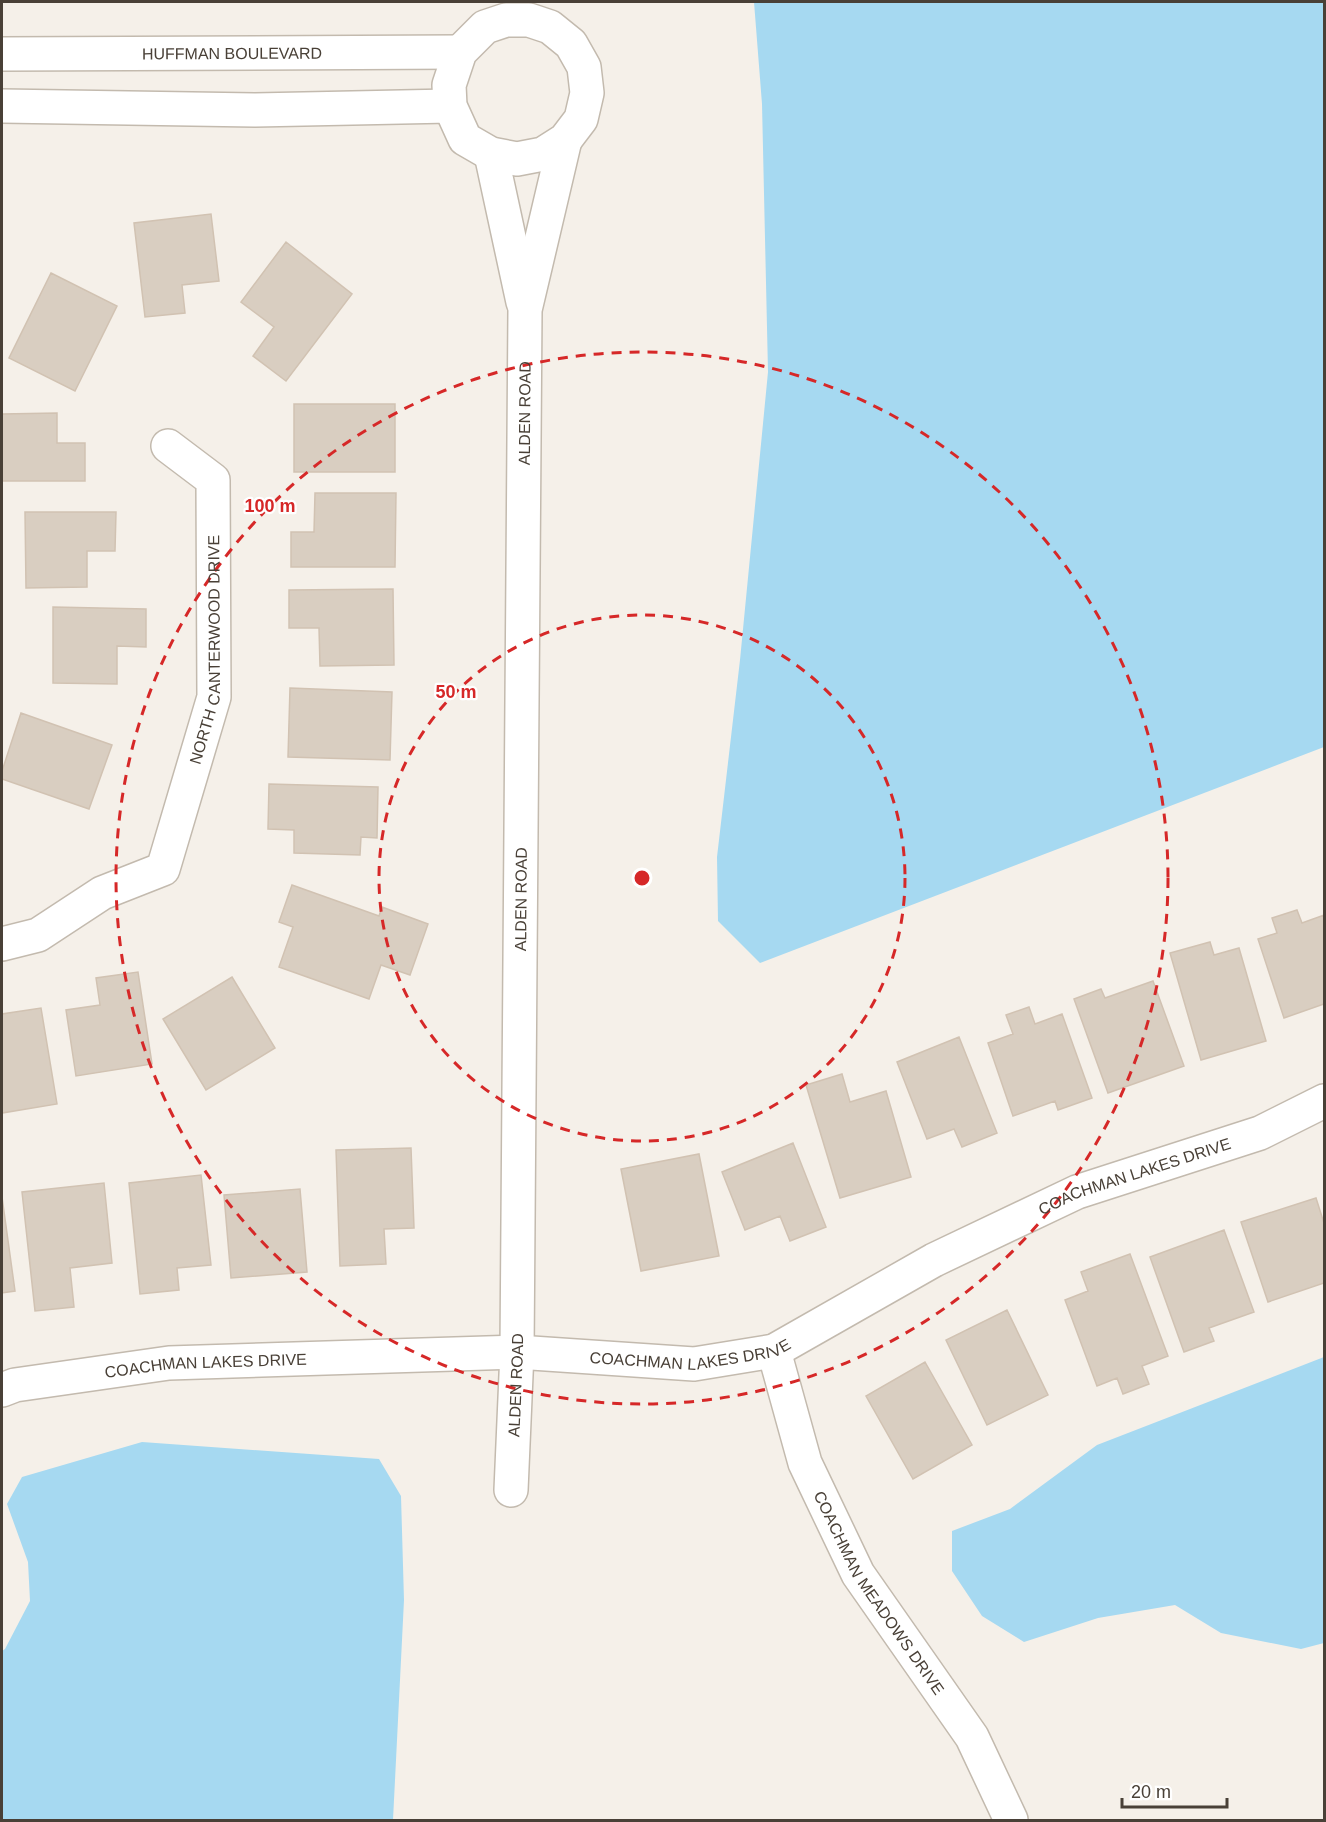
<svg xmlns="http://www.w3.org/2000/svg" width="1326" height="1822" viewBox="0 0 1326 1822" font-family="Arial,sans-serif">
	<style>
		.water { fill: #a6d9f1 }
		.building { fill: #d9cec1; stroke: #d1c2b2; stroke-width: 1.5 }
		.lines { fill: none; stroke-linecap: round; stroke-linejoin: round }
		.minor-casing { stroke: #c3baae; stroke-width: 36 }
		.minor { stroke: #fff; stroke-width: 33 }
		.ring { fill: none; stroke: #d62828; stroke-width: 3; stroke-dasharray: 10 8 }
		.labels { text-anchor: middle; dominant-baseline: central; stroke-width: 4.5; stroke-linejoin: round; paint-order: stroke }
		.street-label { font-size: 16px; fill: #494037; stroke: #fff }
		.centre { fill: #d62828; stroke: #fff; stroke-width: 3 }
		.ring-label { font-size: 18px; text-anchor: middle; font-weight: bold; fill: #d62828; stroke: #fff; stroke-width: 4.5; stroke-linejoin: round; paint-order: stroke }
	</style>
	<rect width="100%" height="100%" fill="#f5f0e9"/>
	<path class="water" d="M 754,2 L 1324,2 L 1324,747 L 760,963 L 718,921 L 717,857 L 740,660 L 768,372 L 762,104 Z
		M 1324,1357 L 1324,1643 L 1301,1649 L 1221,1633 L 1175,1605 L 1098,1618 L 1024,1642 L 982,1616 L 952,1571 L 952,1531 L 1010,1509 L 1097,1445 Z
		M 142,1442 L 379,1459 L 401,1496 L 404,1600 L 393,1820 L 2,1820 L 2,1651 L 5,1649 L 30,1601 L 28,1562 L 7,1504 L 22,1477 Z"/>
	<path class="building" d="M 211,214 L 219,281 L 182,285 L 185,313 L 145,317 L 134,223 Z
		M 286,242 L 352,294 L 286,381 L 253,356 L 274,327 L 241,302 Z
		M 51,273 L 117,306 L 75,391 L 9,358 Z
		M 294,404 L 395,404 L 395,472 L 294,472 Z
		M 57,413 L 57,443 L 85,443 L 85,481 L 2,481 L 2,414 Z
		M 315,493 L 396,493 L 395,567 L 291,567 L 291,532 L 314,532 Z
		M 25,512 L 116,512 L 115,551 L 87,551 L 87,587 L 26,588 Z
		M 393,589 L 394,665 L 320,666 L 319,628 L 289,628 L 289,590 Z
		M 53,607 L 146,609 L 146,647 L 117,646 L 117,684 L 53,683 Z
		M 290,688 L 392,692 L 390,760 L 288,757 Z
		M 21,713 L 112,745 L 89,809 L 2,779 L 2,771 Z
		M 269,784 L 378,787 L 377,838 L 361,837 L 360,855 L 294,853 L 294,830 L 268,829 Z
		M 292,885 L 379,916 L 382,907 L 428,924 L 410,975 L 381,965 L 369,999 L 279,967 L 293,927 L 279,922 Z
		M 1297,910 L 1302,923 L 1324,915 L 1324,1004 L 1284,1018 L 1258,939 L 1277,933 L 1272,918 Z
		M 1210,942 L 1214,955 L 1239,948 L 1266,1041 L 1201,1060 L 1170,953 Z
		M 138,972 L 152,1064 L 76,1076 L 66,1010 L 100,1005 L 96,978 Z
		M 232,977 L 275,1048 L 206,1090 L 163,1019 Z
		M 1153,981 L 1184,1066 L 1108,1093 L 1074,999 L 1101,989 L 1105,998 Z
		M 1029,1007 L 1035,1024 L 1062,1014 L 1092,1098 L 1058,1110 L 1055,1101 L 1013,1116 L 988,1043 L 1013,1034 L 1006,1015 Z
		M 41,1008 L 57,1104 L 2,1113 L 2,1014 Z
		M 959,1037 L 997,1133 L 962,1147 L 954,1129 L 927,1139 L 897,1062 Z
		M 842,1074 L 850,1102 L 886,1091 L 911,1177 L 840,1198 L 806,1085 Z
		M 793,1143 L 826,1227 L 790,1241 L 780,1216 L 745,1230 L 722,1172 Z
		M 411,1148 L 414,1228 L 384,1229 L 386,1264 L 340,1266 L 336,1150 Z
		M 699,1154 L 719,1256 L 641,1271 L 621,1169 Z
		M 201,1175 L 211,1265 L 177,1268 L 179,1290 L 140,1294 L 129,1183 Z
		M 104,1183 L 112,1263 L 70,1268 L 74,1307 L 35,1311 L 22,1192 Z
		M 300,1189 L 307,1272 L 231,1278 L 224,1195 Z
		M 2,1197 L 15,1291 L 2,1293 Z
		M 1316,1198 L 1324,1223 L 1324,1283 L 1268,1302 L 1241,1222 Z
		M 1224,1230 L 1254,1312 L 1209,1328 L 1214,1341 L 1184,1352 L 1150,1257 Z
		M 1130,1254 L 1168,1356 L 1142,1366 L 1149,1384 L 1123,1394 L 1117,1378 L 1097,1386 L 1065,1300 L 1088,1291 L 1081,1272 Z
		M 1007,1310 L 1048,1395 L 987,1425 L 946,1340 Z
		M 925,1362 L 972,1445 L 913,1479 L 866,1396 Z"/>
	<g class="lines">
		<g class="minor-casing">
			<g id="minor">
				<path d="M 506,20 L 529,20 L 550,27 L 571,44 L 584,67 L 587,93 L 581,119 L 565,140 L 543,154 L 517,159 L 491,154 L 465,139 L 450,106 L 449,85 L 460,52 L 485,27 Z"/>
				<path id="s1" d="M 2,54 L 460,52"/>
				<path d="M 2,106 L 255,110 L 450,106"/>
				<path d="M 491,154 L 523,302"/>
				<path id="s2" d="M 2,944 L 38,935 L 102,893 L 163,869 L 214,697 L 213,480 L 168,446"/>
				<path id="s3" d="M 774,1351 L 805,1463 L 858,1574 L 972,1737 L 1011,1820"/>
				<path id="s4" d="M 2,1390 L 15,1385 L 169,1363 L 517,1352 L 694,1364 L 774,1351 L 934,1260 L 1077,1192 L 1260,1133 L 1324,1101"/>
				<path id="s5" d="M 511,1490 L 517,1352 L 525,310 L 565,140"/>
			</g>
		</g>
		<use href="#minor" class="minor"/>
	</g>
	<g class="ring">
		<circle cx="642" cy="878" r="263"/>
		<circle cx="642" cy="878" r="526"/>
	</g>
	<g class="labels">
		<g class="street-label">
			<text stroke="none"><textPath href="#s1" startOffset="230">HUFFMAN BOULEVARD</textPath></text>
			<text stroke="none"><textPath href="#s5" startOffset="1077">ALDEN ROAD</textPath></text>
			<text stroke="none"><textPath href="#s2" startOffset="405">NORTH CANTERWOOD DRIVE</textPath></text>
			<text stroke="none"><textPath href="#s5" startOffset="591">ALDEN ROAD</textPath></text>
			<text stroke="none"><textPath href="#s4" startOffset="1178">COACHMAN LAKES DRIVE</textPath></text>
			<text stroke="none"><textPath href="#s4" startOffset="692">COACHMAN LAKES DRIVE</textPath></text>
			<text stroke="none"><textPath href="#s4" startOffset="206">COACHMAN LAKES DRIVE</textPath></text>
			<text stroke="none"><textPath href="#s5" startOffset="105">ALDEN ROAD</textPath></text>
			<text stroke="none"><textPath href="#s3" startOffset="266">COACHMAN MEADOWS DRIVE</textPath></text>
		</g>
	</g>
	<circle cx="642" cy="878" r="9" class="centre"/>
	<g class="ring-label">
		<text x="270" y="512">100 m</text>
		<text x="456" y="698">50 m</text>
	</g>
	<rect width="1326" height="1822" fill="none" stroke="#494037" stroke-width="6"/>
	<path d="M1122 1798v9h105v-9" fill="none" stroke="#494037" stroke-width="3"/>
	<text x="1131" y="1798" font-size="18" fill="#494037" stroke="#ffffff" stroke-width="4.5" paint-order="stroke">20 m</text>
</svg>
